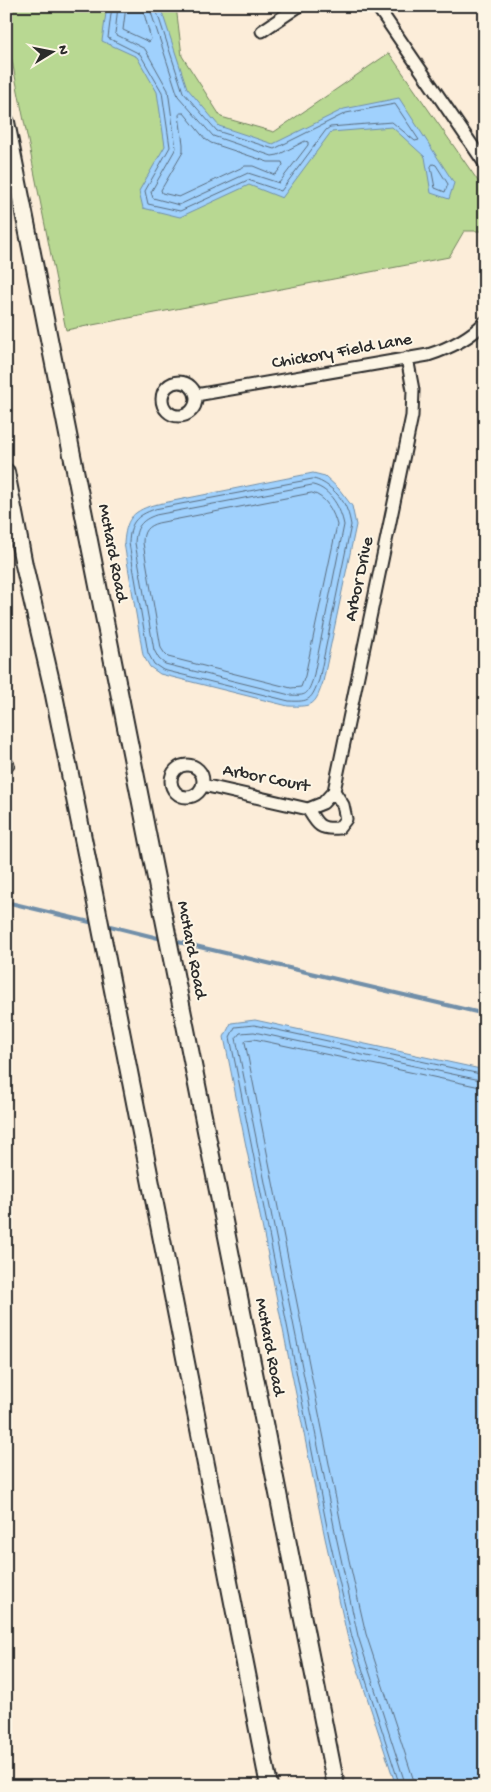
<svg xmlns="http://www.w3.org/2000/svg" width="491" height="1792" viewBox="0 0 491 1792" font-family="'Gochi Hand',sans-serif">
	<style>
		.green { fill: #b8d892; stroke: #72825e }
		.water { fill: #a0d1fd; stroke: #718fa9 }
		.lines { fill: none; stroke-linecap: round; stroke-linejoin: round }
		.shore { stroke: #5a6d7f; stroke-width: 1 }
		.stream { stroke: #718fa9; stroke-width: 4 }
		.street-casing { stroke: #2b2b2b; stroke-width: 15 }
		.secondary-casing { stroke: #2b2b2b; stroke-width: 20 }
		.street { stroke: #fcf5e5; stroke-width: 11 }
		.secondary { stroke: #fcf5e5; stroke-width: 16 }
		.labels { text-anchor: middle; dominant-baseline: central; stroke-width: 4; stroke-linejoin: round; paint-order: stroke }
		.street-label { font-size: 18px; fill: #2b2b2b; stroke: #fcf5e5 }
	</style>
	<rect width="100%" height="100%" fill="#fcedd9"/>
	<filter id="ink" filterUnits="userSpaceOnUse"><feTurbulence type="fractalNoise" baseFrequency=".02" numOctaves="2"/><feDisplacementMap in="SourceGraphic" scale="10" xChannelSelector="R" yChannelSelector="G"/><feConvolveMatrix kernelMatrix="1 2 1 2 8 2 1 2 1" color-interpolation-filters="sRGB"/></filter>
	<g filter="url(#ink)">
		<path class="green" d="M 6,6 L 176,6 L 182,56 L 221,117 L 274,132 L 389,53 L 485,191 L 485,231 L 464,231 L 449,257 L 66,330 L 6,31 Z"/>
		<path class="water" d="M 107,6 L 160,6 L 187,88 L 219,126 L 273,144 L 344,109 L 399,98 L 454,183 L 449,199 L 431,193 L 425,157 L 392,127 L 331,132 L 282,198 L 249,185 L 180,217 L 143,208 L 139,191 L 165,146 L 157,92 L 137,57 L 102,41 Z
			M 313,473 L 325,476 L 339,489 L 352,506 L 356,525 L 323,682 C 315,705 314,707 288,706 L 160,674 L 150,667 L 143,655 L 124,543 C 126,520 131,512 153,505 Z
			M 255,1020 L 485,1070 L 485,1786 L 396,1786 L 348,1639 L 325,1538 L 224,1037 L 231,1023 Z"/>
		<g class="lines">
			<path class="shore" d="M 112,6 L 108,38 L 140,54 L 162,92 L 170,147 L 145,191 L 148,204 L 180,211 L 248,180 L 281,191 L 326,130 L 330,127 L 392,122 L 415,141 L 419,140 L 395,104 L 346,113 L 274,149 L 217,131 L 183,92 L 155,6
				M 118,6 L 115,34 L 145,49 L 168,90 L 176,148 L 151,192 L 153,198 L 179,205 L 248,173 L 279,183 L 308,145 L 308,142 L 305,141 L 278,155 L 272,156 L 213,136 L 178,96 L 149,6
				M 126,6 L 123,30 L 149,42 L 151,39 L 142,6
				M 181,113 L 184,113 L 205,139 L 211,143 L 268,162 L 282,162 L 283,165 L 275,175 L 253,166 L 245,166 L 179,197 L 162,193 L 161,190 L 183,152 L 183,144 L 179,115 Z
				M 433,164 L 436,165 L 448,184 L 445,192 L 435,188 L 431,167 Z
				M 313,479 C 326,481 343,497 347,510 C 349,514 350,520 351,525 L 319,680 C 311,700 310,702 289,701 L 163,670 L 154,664 L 148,653 L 129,543 C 130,523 135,516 155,509 Z
				M 313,485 C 331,489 341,509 344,525 L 313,679 C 307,695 307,696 290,695 L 165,664 L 159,659 L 154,650 L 135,543 C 136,527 141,520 156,515 Z
				M 312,493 C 326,496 334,513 337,525 L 305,676 L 301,687 L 291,688 L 168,657 L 165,654 L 161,648 L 143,543 C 143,531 147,526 158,523 Z
				M 400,1786 L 352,1637 L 329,1537 L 230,1037 L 235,1027 L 254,1025 L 485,1075
				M 406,1786 L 358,1636 L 336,1536 L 236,1038 L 240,1033 L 254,1032 L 485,1081
				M 414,1786 L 413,1778 L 366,1634 L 343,1534 L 245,1042 L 246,1040 L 254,1039 L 485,1088"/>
			<path class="stream" d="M 6,902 L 94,923
				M 106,925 L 162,939
				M 174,941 L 485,1014"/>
			<g class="street-casing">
				<path id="street" d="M 377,6 L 485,164
					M 262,31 L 299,6
					M162 399a17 17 0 1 1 34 0a17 17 0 1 1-34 0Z
					M 196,395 L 428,355 C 450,348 469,339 485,322
					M 6,765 L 8,765
					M171 781a16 16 0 1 1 32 0a16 16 0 1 1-32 0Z
					M 203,785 L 308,809 L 323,803 L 334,791 L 412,416 L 413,390 L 407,358
					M 308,809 C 317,824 319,830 339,828 L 346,819 L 343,805 L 334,791"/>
			</g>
			<g class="secondary-casing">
				<path id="secondary" d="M 6,122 L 336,1786
					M 6,472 L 24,565 L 53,690 L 93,888 L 269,1786"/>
			</g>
			<use href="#street" class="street"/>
			<use href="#secondary" class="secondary"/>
		</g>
	</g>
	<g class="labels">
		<g class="street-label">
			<text transform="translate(342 352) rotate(-10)">Chickory Field Lane</text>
			<text transform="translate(112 553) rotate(79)">McHard Road</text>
			<text transform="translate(360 579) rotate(-78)">Arbor Drive</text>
			<text transform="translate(266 779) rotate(11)">Arbor Court</text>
			<text transform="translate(191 950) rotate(79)">McHard Road</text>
			<text transform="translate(269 1347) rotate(79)">McHard Road</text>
		</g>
	</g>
	<rect width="491" height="1792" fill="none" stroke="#fcf5e5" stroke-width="25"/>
	<rect x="12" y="12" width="466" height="1767" fill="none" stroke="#2b2b2b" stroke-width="2" filter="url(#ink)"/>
	<g transform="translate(52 52) rotate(80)" stroke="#fcf5e5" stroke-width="4" paint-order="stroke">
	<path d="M0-4L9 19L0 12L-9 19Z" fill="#2b2b2b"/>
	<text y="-8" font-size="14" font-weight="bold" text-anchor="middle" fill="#2b2b2b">N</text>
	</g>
</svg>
